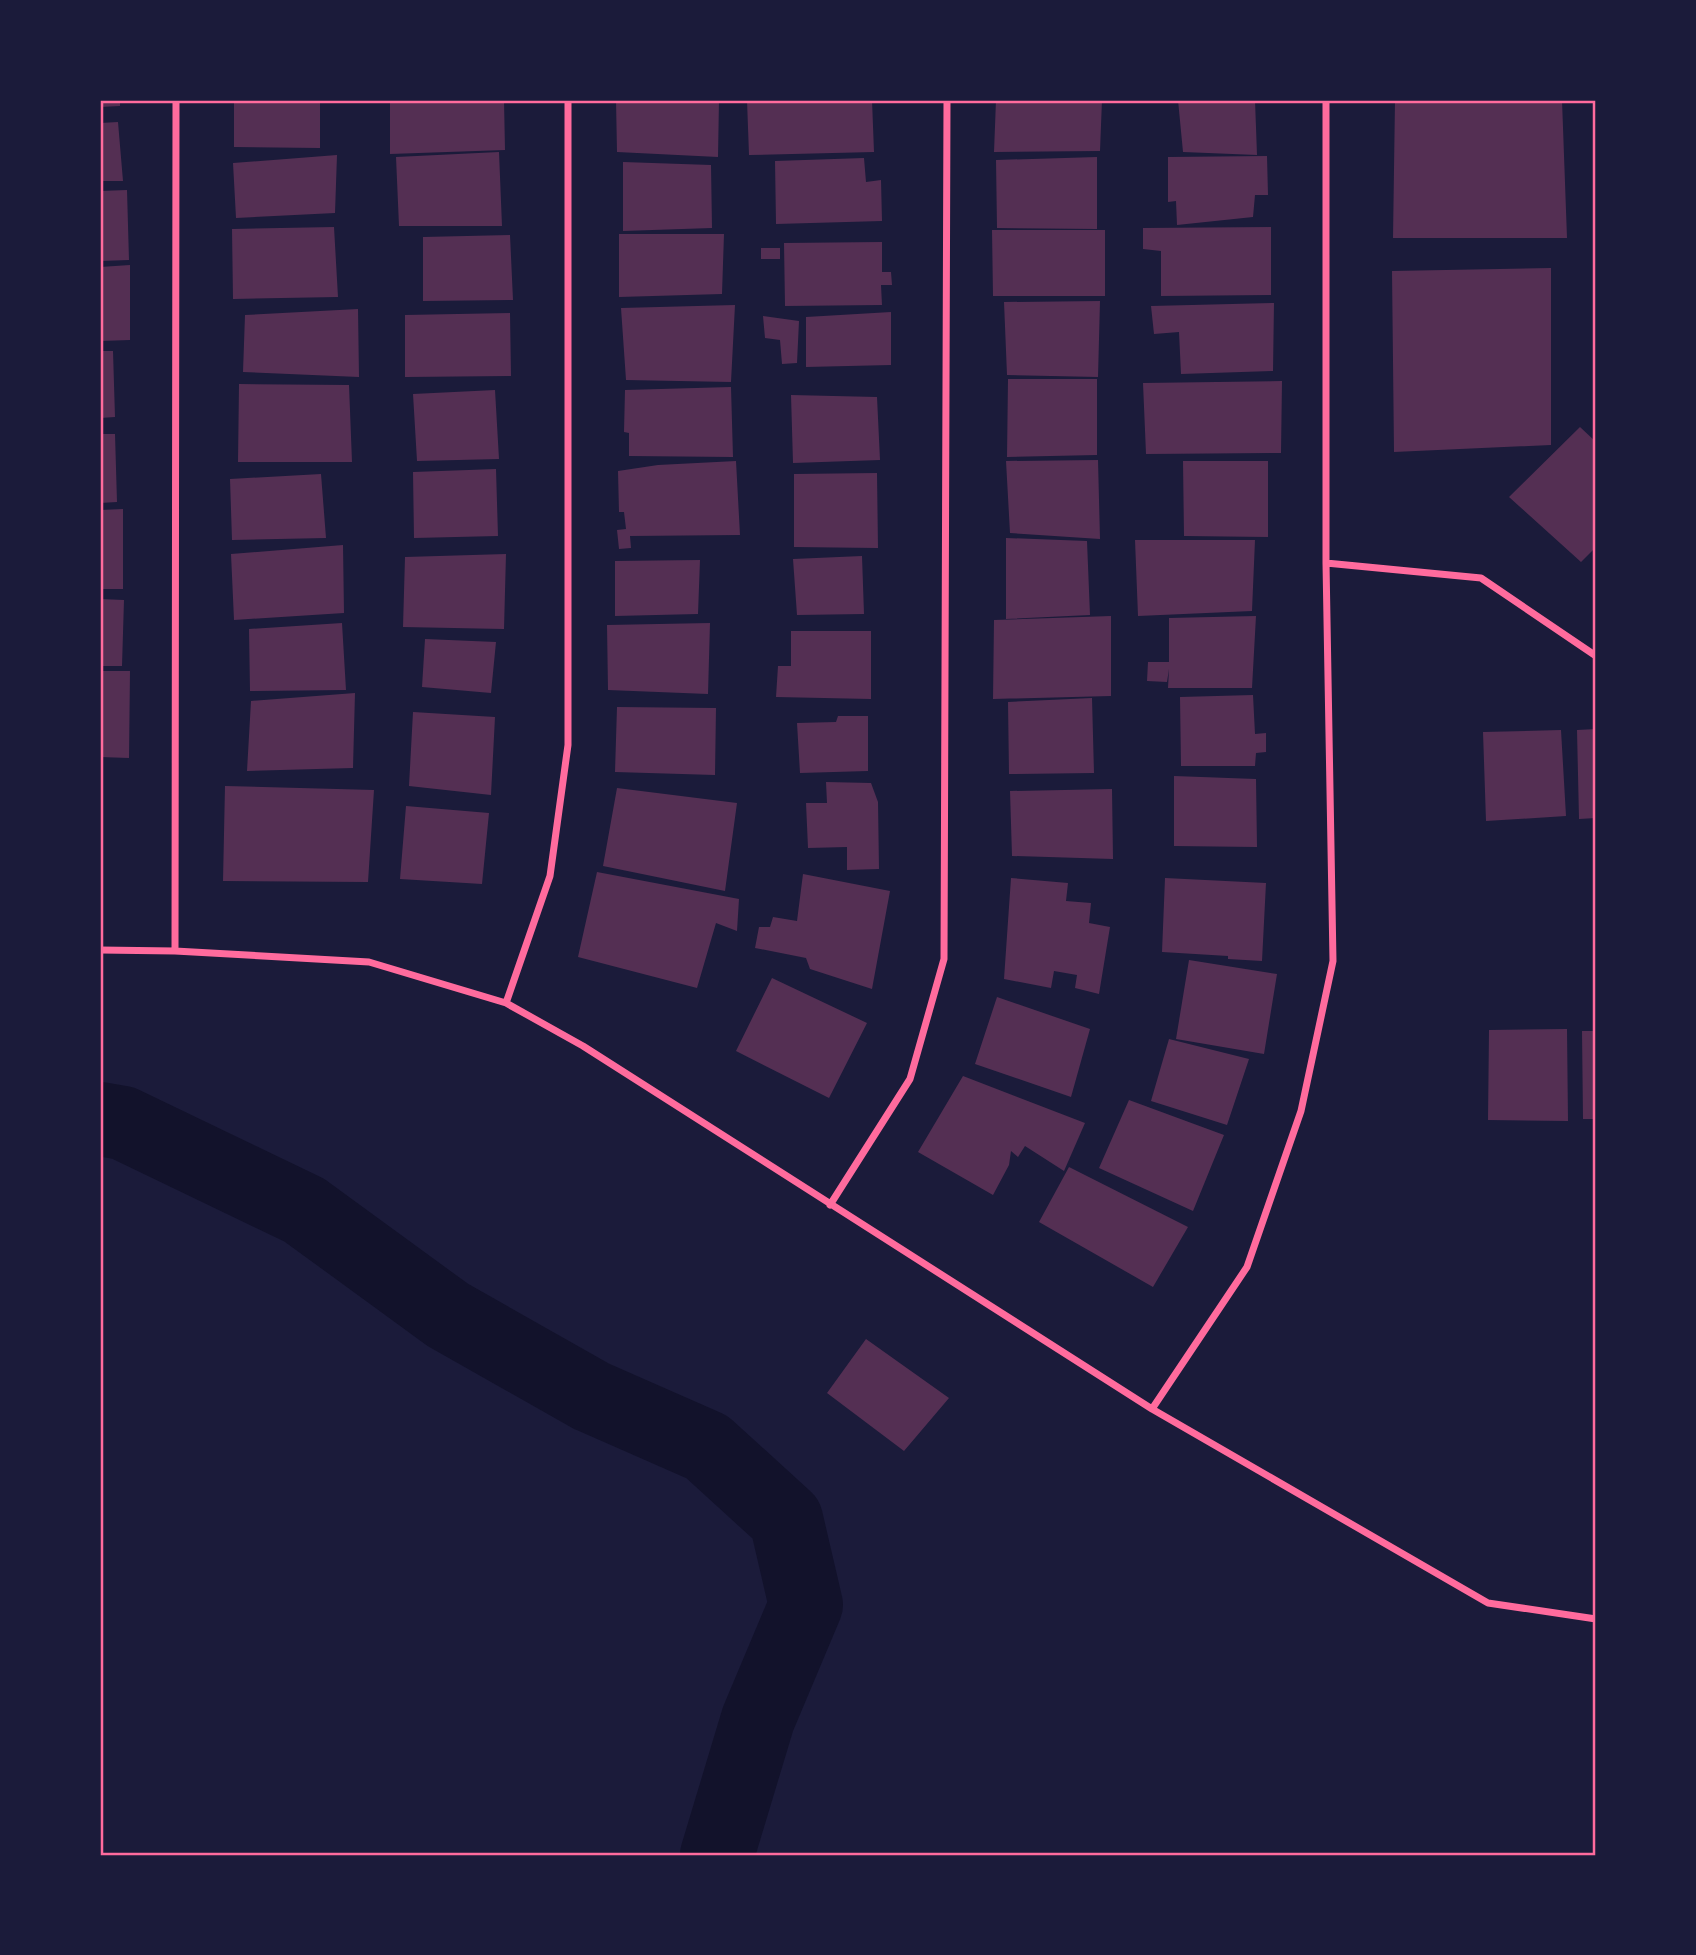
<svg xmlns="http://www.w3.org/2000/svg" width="1696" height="1955" viewBox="0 0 1696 1955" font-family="Raleway,sans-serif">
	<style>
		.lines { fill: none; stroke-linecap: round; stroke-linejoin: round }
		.river { stroke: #12122b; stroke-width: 74 }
		.building { fill: #542f53 }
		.minor { stroke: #ff6b9d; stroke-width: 7 }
		.neatline { fill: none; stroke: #ff6b9d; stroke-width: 2.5 }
	</style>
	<rect width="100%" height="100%" fill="#1b1b3a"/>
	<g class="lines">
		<path class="river" d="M 100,1119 L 123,1123 L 304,1210 L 448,1315 L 591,1396 L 707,1447 L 786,1519 L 806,1605 L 758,1719 L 717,1855"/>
	</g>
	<path class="building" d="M 100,100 L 120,100 L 120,106 L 100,107 Z
		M 234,100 L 320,100 L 320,148 L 234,147 Z
		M 390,100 L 504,100 L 505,150 L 390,154 Z
		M 616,100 L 719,100 L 718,157 L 617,152 Z
		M 747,100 L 872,100 L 874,152 L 749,155 Z
		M 996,100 L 1102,100 L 1100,151 L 994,152 Z
		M 1178,100 L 1255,100 L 1257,155 L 1183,152 Z
		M 1395,100 L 1562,100 L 1567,238 L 1393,238 Z
		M 118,122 L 123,181 L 100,181 L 100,123 Z
		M 499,152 L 502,226 L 399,226 L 396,157 Z
		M 337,155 L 335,213 L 236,218 L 233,163 Z
		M 1267,156 L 1268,195 L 1255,195 L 1253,217 L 1177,225 L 1176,201 L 1168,202 L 1168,157 Z
		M 1097,157 L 1097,229 L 997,228 L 996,160 Z
		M 864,158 L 866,182 L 881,180 L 882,221 L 776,224 L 775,161 Z
		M 623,162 L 711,165 L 712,228 L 623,231 Z
		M 127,190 L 129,260 L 100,261 L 100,191 Z
		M 334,227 L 338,297 L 233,299 L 232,229 Z
		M 1271,227 L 1271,295 L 1161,296 L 1161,251 L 1143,249 L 1143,228 Z
		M 992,230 L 1105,230 L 1105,296 L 993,296 Z
		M 619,234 L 724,234 L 722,294 L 619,297 Z
		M 510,235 L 513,300 L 423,301 L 423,237 Z
		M 882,242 L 882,272 L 891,272 L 892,285 L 881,285 L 882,305 L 785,306 L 784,243 Z
		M 761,248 L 780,248 L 780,259 L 761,259 Z
		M 130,265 L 130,340 L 100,341 L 100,267 Z
		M 1551,268 L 1551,445 L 1394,452 L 1392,271 Z
		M 1100,301 L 1098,377 L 1007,375 L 1004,302 Z
		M 1274,303 L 1273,371 L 1181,374 L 1179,332 L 1154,334 L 1151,306 Z
		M 735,305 L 731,382 L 626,380 L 621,308 Z
		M 358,309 L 359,377 L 243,372 L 245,315 Z
		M 891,312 L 891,365 L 806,367 L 806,317 Z
		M 510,313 L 511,376 L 405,377 L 405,315 Z
		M 763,316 L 799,321 L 797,363 L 782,364 L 780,340 L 765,338 Z
		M 100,351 L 113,351 L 115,417 L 100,418 Z
		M 1008,379 L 1097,379 L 1097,455 L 1007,457 Z
		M 1282,381 L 1281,453 L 1146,454 L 1143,383 Z
		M 239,384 L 349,385 L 352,462 L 238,462 Z
		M 731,387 L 733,457 L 629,456 L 629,433 L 624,432 L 625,390 Z
		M 495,390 L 499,459 L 417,461 L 413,394 Z
		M 791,395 L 877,397 L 880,460 L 793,463 Z
		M 1580,427 L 1596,442 L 1596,549 L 1595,548 L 1581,562 L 1509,497 Z
		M 100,434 L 115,434 L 117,502 L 100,503 Z
		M 1098,460 L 1100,539 L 1010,533 L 1006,461 Z
		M 736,461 L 740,535 L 630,536 L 631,548 L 619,549 L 617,530 L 626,529 L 624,512 L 619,512 L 618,471 L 658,465 Z
		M 1183,461 L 1268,461 L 1268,537 L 1184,536 Z
		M 496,469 L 498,536 L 414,538 L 413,472 Z
		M 877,473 L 878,548 L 794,547 L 794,474 Z
		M 321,474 L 326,538 L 232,540 L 230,479 Z
		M 123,509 L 123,589 L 100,589 L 100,510 Z
		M 1006,538 L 1087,541 L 1090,615 L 1006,619 Z
		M 1135,540 L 1255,540 L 1252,611 L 1138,616 Z
		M 343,545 L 344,613 L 234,620 L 231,554 Z
		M 506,554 L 504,629 L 403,627 L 405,557 Z
		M 862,556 L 864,614 L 797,615 L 793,559 Z
		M 700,560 L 698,614 L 615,616 L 615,561 Z
		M 100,599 L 124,600 L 122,666 L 100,666 Z
		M 1111,616 L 1111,696 L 993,699 L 994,620 Z
		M 1256,616 L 1252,688 L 1168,688 L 1169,669 L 1167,682 L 1147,681 L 1148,662 L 1169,662 L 1169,618 Z
		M 342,623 L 346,690 L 250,691 L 249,629 Z
		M 710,623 L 708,694 L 608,690 L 607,625 Z
		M 791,631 L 871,631 L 871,699 L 776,697 L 778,666 L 791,666 Z
		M 425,639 L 496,642 L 491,693 L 422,687 Z
		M 100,671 L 130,671 L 129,758 L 100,757 Z
		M 355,693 L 353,768 L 247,771 L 251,701 Z
		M 1253,695 L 1255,734 L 1266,733 L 1266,752 L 1256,753 L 1255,766 L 1181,766 L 1180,697 Z
		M 1092,698 L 1094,773 L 1009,774 L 1008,702 Z
		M 617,707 L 716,708 L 715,775 L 615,772 Z
		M 413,712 L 495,717 L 491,795 L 409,786 Z
		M 838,716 L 868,716 L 868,771 L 800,773 L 797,723 L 836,722 Z
		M 1596,729 L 1596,818 L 1579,819 L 1577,730 Z
		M 1561,730 L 1566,816 L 1486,821 L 1483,732 Z
		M 1174,776 L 1256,779 L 1257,847 L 1174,846 Z
		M 826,782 L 871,783 L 878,802 L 879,869 L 847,870 L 847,847 L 808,848 L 806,803 L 827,803 Z
		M 225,786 L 374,790 L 368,882 L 223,881 Z
		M 617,788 L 737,803 L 725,891 L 603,866 Z
		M 1112,789 L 1113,859 L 1012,856 L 1010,791 Z
		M 406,806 L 489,813 L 482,884 L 400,879 Z
		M 597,872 L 739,899 L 737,931 L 716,923 L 697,988 L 578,957 Z
		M 803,874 L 890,891 L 872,989 L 810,969 L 806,958 L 755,948 L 759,927 L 770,927 L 773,917 L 797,921 Z
		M 1011,878 L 1068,883 L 1066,901 L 1091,903 L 1089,923 L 1110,927 L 1099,994 L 1075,988 L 1077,975 L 1054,971 L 1051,988 L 1004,979 Z
		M 1165,878 L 1266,883 L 1262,961 L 1228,959 L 1228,956 L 1162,952 Z
		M 1189,960 L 1277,974 L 1264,1054 L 1176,1039 Z
		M 772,978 L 867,1023 L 829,1098 L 736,1051 Z
		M 997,997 L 1090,1029 L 1071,1097 L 975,1064 Z
		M 1567,1029 L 1568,1121 L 1488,1120 L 1489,1030 Z
		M 1582,1031 L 1596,1031 L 1596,1119 L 1583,1119 Z
		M 1169,1039 L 1249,1059 L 1227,1125 L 1151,1101 Z
		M 963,1076 L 1085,1123 L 1064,1171 L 1025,1146 L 1018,1157 L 1011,1151 L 1009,1165 L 993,1195 L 918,1152 Z
		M 1129,1100 L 1224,1135 L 1193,1211 L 1099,1168 Z
		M 1069,1167 L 1188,1227 L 1153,1287 L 1039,1222 Z
		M 866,1339 L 949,1398 L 904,1451 L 827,1393 Z"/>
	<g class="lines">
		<path class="minor" d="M 1326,563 L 1481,578 L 1596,656
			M 100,950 L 175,951 L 369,962 L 506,1003 L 583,1046 L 1152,1409 L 1488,1603 L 1596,1619
			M 175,951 L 176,100
			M 506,1003 L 550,876 L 568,745 L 568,100
			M 830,1205 L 910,1079 L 944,959 L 947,100
			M 1152,1409 L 1247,1267 L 1301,1111 L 1333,961 L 1326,563 L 1326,100"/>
	</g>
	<rect width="1696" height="1955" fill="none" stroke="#1b1b3a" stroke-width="203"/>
	<rect x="102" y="102" width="1492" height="1752" class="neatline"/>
</svg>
